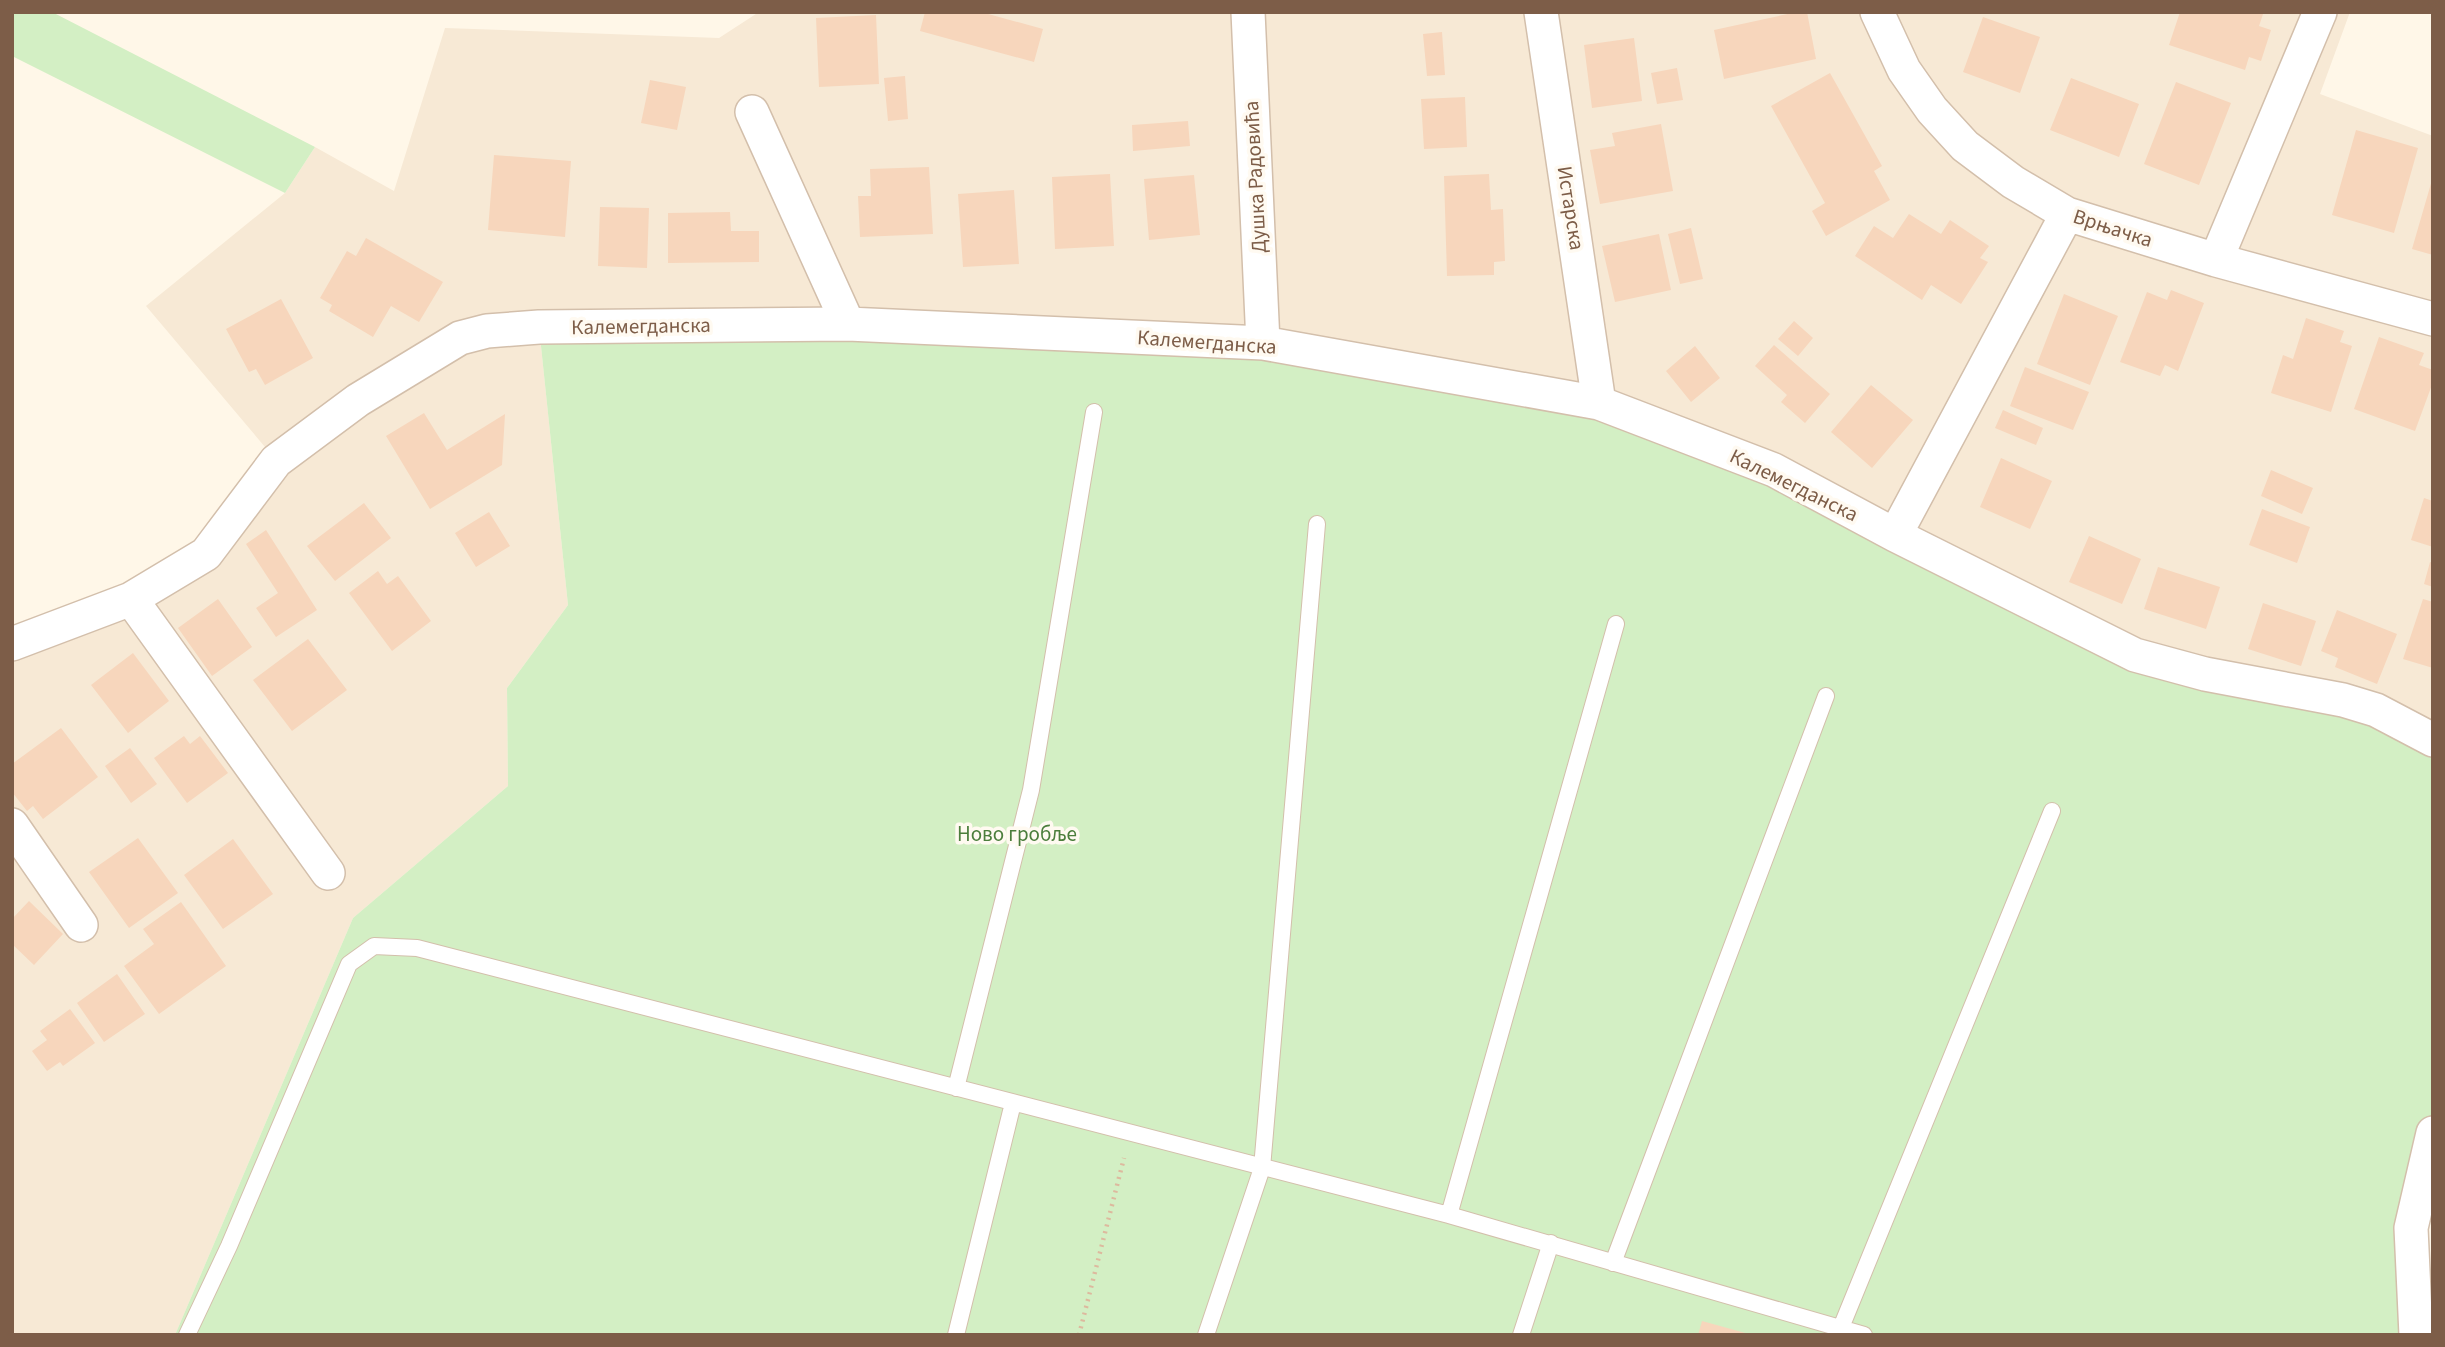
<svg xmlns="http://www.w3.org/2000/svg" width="2445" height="1347" viewBox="0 0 2445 1347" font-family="'Source Sans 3',sans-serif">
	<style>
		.residential { fill: #f7e9d5 }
		.green { fill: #d3efc4 }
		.building { fill: #f7d6bc }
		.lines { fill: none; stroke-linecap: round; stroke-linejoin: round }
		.service-casing { stroke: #d3bfab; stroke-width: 18 }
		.minor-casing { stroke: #d3bfab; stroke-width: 36 }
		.path { stroke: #ddb99e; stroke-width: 4.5; stroke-dasharray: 2 5; stroke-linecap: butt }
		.service { stroke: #fff; stroke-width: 16 }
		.minor { stroke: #fff; stroke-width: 33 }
		.labels { text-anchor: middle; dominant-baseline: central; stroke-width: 7; stroke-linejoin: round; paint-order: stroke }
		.street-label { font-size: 21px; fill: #7d5d48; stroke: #fffaf1 }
		.park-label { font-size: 21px; fill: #4c7e3c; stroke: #fffaf1 }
	</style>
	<rect width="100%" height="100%" fill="#fff7e8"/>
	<path class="residential" d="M 759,12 L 2350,12 L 2320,94 L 2433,136 L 2433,740 L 539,327 L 568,605 L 507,688 L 508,786 L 353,918 L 175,1335 L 20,1335 L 12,1332 L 12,644 L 206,554 L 276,460 L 146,306 L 285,193 L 315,147 L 394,191 L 445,28 L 719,38 Z"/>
	<path class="green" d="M 12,12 L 52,12 L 315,147 L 285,193 L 12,56 Z
		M 539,327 L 1263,343 L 1599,403 L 2135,655 L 2433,740 L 2433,1133 L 2416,1335 L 175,1335 L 353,918 L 508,786 L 507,688 L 568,605 Z"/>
	<path class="building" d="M 925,12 L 981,12 L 1043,29 L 1034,62 L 920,31 Z
		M 1797,12 L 1807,12 L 1816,59 L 1724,79 L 1714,30 Z
		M 2180,12 L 2263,14 L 2259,26 L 2271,30 L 2261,61 L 2249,57 L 2245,70 L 2169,45 Z
		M 876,15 L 879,84 L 819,87 L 816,18 Z
		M 1983,17 L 2040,37 L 2020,93 L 1963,72 Z
		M 1442,32 L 1445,75 L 1427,76 L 1423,34 Z
		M 1634,38 L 1642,101 L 1592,108 L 1584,45 Z
		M 1677,68 L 1683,100 L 1657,104 L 1651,73 Z
		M 1830,73 L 1882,166 L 1874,171 L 1890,200 L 1826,236 L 1812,211 L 1825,203 L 1771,106 Z
		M 905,76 L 908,119 L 888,121 L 884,78 Z
		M 2071,78 L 2139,104 L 2119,157 L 2050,130 Z
		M 650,80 L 686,87 L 677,130 L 641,123 Z
		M 2176,82 L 2231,103 L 2199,185 L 2144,164 Z
		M 1465,97 L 1467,147 L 1424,149 L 1421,99 Z
		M 1188,121 L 1190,146 L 1133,151 L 1132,125 Z
		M 1661,124 L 1673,191 L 1600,204 L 1590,150 L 1615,146 L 1612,133 Z
		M 2356,130 L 2418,148 L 2394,233 L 2332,215 Z
		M 494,155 L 571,161 L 565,237 L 488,230 Z
		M 929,167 L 933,234 L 860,237 L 858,196 L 871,196 L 870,169 Z
		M 1110,174 L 1114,246 L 1055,249 L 1052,177 Z
		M 1489,174 L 1491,210 L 1503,209 L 1505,261 L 1494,262 L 1494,275 L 1447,276 L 1444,176 Z
		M 1194,175 L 1200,235 L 1149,240 L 1144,179 Z
		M 2432,180 L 2433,180 L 2433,255 L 2412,249 Z
		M 1014,190 L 1019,264 L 963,267 L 958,194 Z
		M 600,207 L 649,208 L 647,268 L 598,266 Z
		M 730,212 L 731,231 L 759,231 L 759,262 L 668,263 L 668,213 Z
		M 1909,214 L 1941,234 L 1950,220 L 1989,246 L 1980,258 L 1988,262 L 1961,304 L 1931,285 L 1922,300 L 1855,256 L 1874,226 L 1893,238 Z
		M 1691,228 L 1703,279 L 1680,284 L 1668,234 Z
		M 1659,234 L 1671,290 L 1615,302 L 1602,246 Z
		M 366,238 L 443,282 L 419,322 L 391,306 L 373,337 L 329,311 L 332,305 L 320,298 L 347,251 L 356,256 Z
		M 2171,290 L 2204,303 L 2178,371 L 2165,365 L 2160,376 L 2120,362 L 2147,292 L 2167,300 Z
		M 2064,294 L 2118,316 L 2090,385 L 2037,364 Z
		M 281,299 L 313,358 L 265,385 L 256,369 L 249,372 L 226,329 Z
		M 2306,318 L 2344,331 L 2340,342 L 2352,346 L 2331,412 L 2271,393 L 2283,355 L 2293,359 Z
		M 1794,321 L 1813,338 L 1798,356 L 1778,339 Z
		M 2379,337 L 2424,353 L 2419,365 L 2433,370 L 2433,382 L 2415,431 L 2354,409 Z
		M 1774,345 L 1830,394 L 1805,423 L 1781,402 L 1787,395 L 1755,366 Z
		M 1695,346 L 1720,378 L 1691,402 L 1666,371 Z
		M 2025,367 L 2089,392 L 2073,430 L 2010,406 Z
		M 1871,385 L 1913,420 L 1872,468 L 1831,432 Z
		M 2003,410 L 2043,428 L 2036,445 L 1995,428 Z
		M 424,413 L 447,450 L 505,414 L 502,465 L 430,509 L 386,436 Z
		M 2001,458 L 2052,481 L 2030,529 L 1980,507 Z
		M 2271,470 L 2313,488 L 2302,514 L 2261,496 Z
		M 2424,498 L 2433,501 L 2433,547 L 2411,540 Z
		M 364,503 L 391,538 L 335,581 L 307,546 Z
		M 2262,509 L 2310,527 L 2297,563 L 2249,545 Z
		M 489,512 L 510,546 L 476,567 L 455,533 Z
		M 266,530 L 317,610 L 276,637 L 256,608 L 278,593 L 246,544 Z
		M 2089,536 L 2141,559 L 2122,604 L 2069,582 Z
		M 2430,562 L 2433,563 L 2433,587 L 2424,584 Z
		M 2158,567 L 2220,587 L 2206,629 L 2144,609 Z
		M 378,571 L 387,584 L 398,576 L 431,621 L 392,651 L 349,593 Z
		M 218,599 L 252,647 L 212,676 L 178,628 Z
		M 2423,599 L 2433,602 L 2433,668 L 2403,659 Z
		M 2263,603 L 2316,621 L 2301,666 L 2248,649 Z
		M 2337,610 L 2397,634 L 2377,684 L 2335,667 L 2338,658 L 2321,651 Z
		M 308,639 L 347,690 L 292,731 L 253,680 Z
		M 133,653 L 169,701 L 128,733 L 91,685 Z
		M 61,728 L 98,777 L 43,819 L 33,806 L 27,811 L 12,792 L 12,764 Z
		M 184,736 L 190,744 L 200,736 L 228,773 L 187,803 L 154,758 Z
		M 130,748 L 157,784 L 131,803 L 105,766 Z
		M 138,838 L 178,893 L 129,928 L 89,872 Z
		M 233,839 L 273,894 L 223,929 L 184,875 Z
		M 29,901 L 63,934 L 34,965 L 12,944 L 12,919 Z
		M 181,902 L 226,966 L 159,1014 L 124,966 L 154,944 L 143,929 Z
		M 117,974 L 145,1014 L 104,1042 L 77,1003 Z
		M 70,1009 L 95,1043 L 63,1066 L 60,1062 L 47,1071 L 32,1051 L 47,1040 L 40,1031 Z
		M 1702,1321 L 1749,1334 L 1749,1335 L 1698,1335 Z"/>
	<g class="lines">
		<g class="service-casing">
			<path id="service" d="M 956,1088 L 1031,790 L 1094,412
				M 1449,1215 L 1616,624
				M 1613,1263 L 1826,696
				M 187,1335 L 229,1246 L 349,964 L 374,946 L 417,948 L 1449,1215 L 1864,1335
				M 956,1335 L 1013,1103
				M 1206,1335 L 1262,1168 L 1317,524
				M 1521,1335 L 1551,1243
				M 1838,1335 L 2052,811"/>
		</g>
		<g class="minor-casing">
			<path id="minor" d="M 1248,12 L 1263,343
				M 1541,12 L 1599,403
				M 1877,12 L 1904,70 L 1932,110 L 1965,146 L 2013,182 L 2067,214 L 2216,260 L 2433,319
				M 752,112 L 848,324
				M 2216,260 L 2320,12
				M 1895,535 L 2067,214
				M 131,599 L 328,873
				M 12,644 L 131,599 L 206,554 L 276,461 L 358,400 L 460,338 L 487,331 L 539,327 L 848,324 L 1263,343 L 1599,403 L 1774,470 L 1895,535 L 2135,655 L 2205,674 L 2343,700 L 2376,710 L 2433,740
				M 12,825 L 81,925
				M 2416,1335 L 2411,1228 L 2433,1133"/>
		</g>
		<path class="path" d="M 1079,1335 L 1124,1158"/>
		<use href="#service" class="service"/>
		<use href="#minor" class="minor"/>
	</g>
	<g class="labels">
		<g class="street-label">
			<text transform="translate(1255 177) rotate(-93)">Душка Радовића</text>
			<text transform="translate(1571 208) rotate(81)">Истарска</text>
			<text transform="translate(2113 228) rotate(18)">Врњачка</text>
			<text transform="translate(641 326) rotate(-1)">Калемегданска</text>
			<text transform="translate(1207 342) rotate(4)">Калемегданска</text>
			<text transform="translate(1794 485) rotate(26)">Калемегданска</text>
		</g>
		<g class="park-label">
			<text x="1017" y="834">Ново гробље</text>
		</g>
	</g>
	<rect width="2445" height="1347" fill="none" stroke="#7d5d48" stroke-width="28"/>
</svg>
